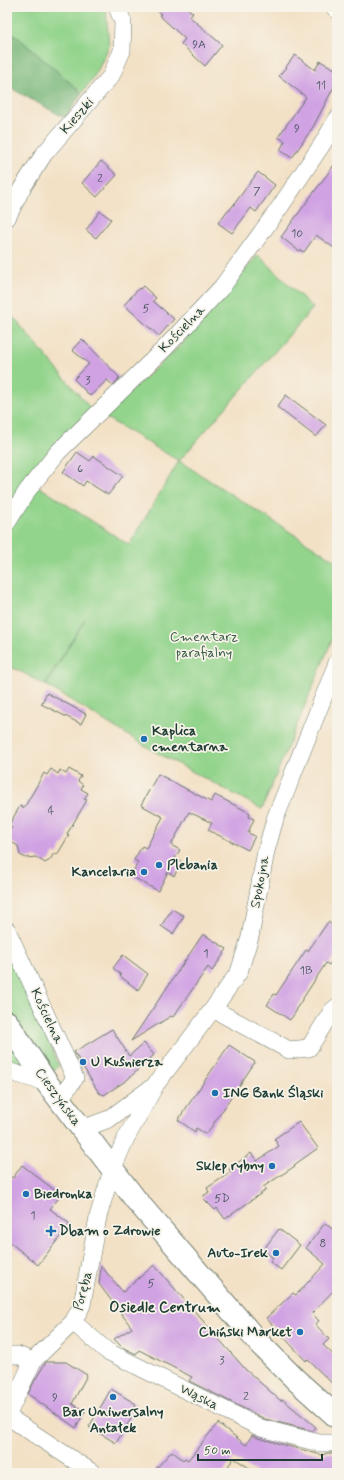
<svg xmlns="http://www.w3.org/2000/svg" width="344" height="1480" viewBox="0 0 344 1480" font-family="Mynerve,sans-serif">
	<style>
		.green { fill: #93d48c; stroke: #598860 }
		.forest { fill: #76b678; stroke: #4a7a56 }
		.building { fill: #d0a2e3 }
		.lines { fill: none; stroke-linecap: round; stroke-linejoin: round }
		.minor-casing { stroke: #697667; stroke-width: 18 }
		.tertiary-casing { stroke: #697667; stroke-width: 24 }
		.minor { stroke: #fff; stroke-width: 17 }
		.tertiary { stroke: #fff; stroke-width: 22 }
		.poi-dot { fill: #1f6fb2; stroke: #f7f3e8; stroke-width: 1.5 }
		.labels { text-anchor: middle; dominant-baseline: central; stroke-width: 3.5; stroke-linejoin: round; paint-order: stroke }
		.number-label { font-size: 12px; fill: #4b5660 }
		.street-label { font-size: 14px; fill: #1f3d34; stroke: #f7f3e8 }
		.park-label { font-size: 14px; fill: #365b46; stroke: #f7f3e8 }
		.poi-label { font-size: 14px; font-weight: bold; fill: #1f3d34; stroke: #f7f3e8; text-anchor: start }
		.neighbourhood-label { font-size: 15px; font-weight: bold; fill: #1f3d34; stroke: #f7f3e8 }
	</style>
	<rect width="100%" height="100%" fill="#f7f3e8"/>
	<filter id="ink" filterUnits="userSpaceOnUse"><feTurbulence type="fractalNoise" baseFrequency=".025" numOctaves="2"/><feDisplacementMap in="SourceGraphic" scale="8" xChannelSelector="R" yChannelSelector="G"/><feConvolveMatrix kernelMatrix="1 2 1 2 8 2 1 2 1" color-interpolation-filters="sRGB"/></filter>
	<filter id="wash" filterUnits="userSpaceOnUse"><feTurbulence type="fractalNoise" baseFrequency=".012" numOctaves="4" result="noise"/><feDisplacementMap in="SourceGraphic" scale="16" xChannelSelector="R" yChannelSelector="G"/><feGaussianBlur stdDeviation="0.9" result="paint"/><feColorMatrix in="noise" values="0 0 0 0 0 0 0 0 0 0 0 0 0 0 0 0 0 1.4 0 .05"/><feComposite in="paint" operator="in"/></filter>
	<g filter="url(#wash)">
		<rect width="100%" height="100%" fill="#f3e1c6"/>
		<path class="green" d="M 7,7 L 106,7 L 109,46 L 97,72 L 82,93 L 7,28 Z
			M 258,255 L 313,308 L 179,461 L 337,562 L 337,628 L 262,809 L 152,750 L 46,685 L 85,619 L 45,685 L 18,670 L 7,666 L 7,310 L 91,409 L 24,477 L 129,545 L 179,461 L 103,416 L 181,345 Z
			M 7,939 L 59,1066 L 53,1072 L 7,1059 Z"/>
		<path class="forest" d="M 7,28 L 82,93 L 65,118 L 7,86 Z"/>
		<g id="blocks">
			<path class="building" d="M 153,7 L 186,7 L 193,13 L 190,17 L 222,45 L 205,66 L 181,44 L 185,39 L 159,15 L 161,14 Z
				M 295,55 L 315,70 L 320,61 L 337,70 L 337,81 L 313,127 L 292,158 L 280,150 L 285,141 L 278,137 L 306,97 L 279,76 Z
				M 101,161 L 117,175 L 97,197 L 82,183 Z
				M 337,161 L 337,250 L 316,235 L 304,252 L 300,250 L 299,251 L 281,237 Z
				M 258,172 L 275,185 L 256,212 L 251,208 L 232,233 L 218,223 L 228,210 L 229,211 Z
				M 100,211 L 111,219 L 96,238 L 86,230 Z
				M 143,286 L 156,298 L 153,301 L 174,319 L 159,336 L 124,305 L 139,288 L 140,289 Z
				M 82,339 L 120,378 L 113,385 L 107,380 L 90,396 L 74,379 L 89,364 L 72,350 Z
				M 286,395 L 326,425 L 316,437 L 277,407 Z
				M 77,452 L 90,461 L 94,456 L 123,476 L 108,495 L 86,481 L 83,486 L 63,472 Z
				M 47,693 L 86,714 L 81,724 L 41,704 Z
				M 51,769 L 58,774 L 60,770 L 66,774 L 69,769 L 81,776 L 78,781 L 83,785 L 81,789 L 88,793 L 84,799 L 87,800 L 67,834 L 69,835 L 57,855 L 54,853 L 50,860 L 45,863 L 36,857 L 26,858 L 20,855 L 18,846 L 7,839 L 7,836 L 12,827 L 9,825 L 20,806 L 24,808 L 44,773 L 47,775 Z
				M 158,774 L 211,802 L 215,795 L 250,813 L 249,817 L 254,819 L 248,833 L 255,836 L 248,850 L 208,830 L 212,823 L 189,812 L 171,845 L 180,850 L 175,858 L 182,862 L 174,876 L 168,872 L 158,891 L 131,876 L 138,862 L 134,860 L 142,846 L 146,848 L 163,817 L 141,805 Z
				M 172,909 L 184,916 L 173,934 L 161,926 Z
				M 328,922 L 337,928 L 337,954 L 329,965 L 326,963 L 296,1009 L 297,1010 L 290,1020 L 267,1005 L 274,994 L 276,995 L 306,950 L 308,951 Z
				M 203,934 L 227,949 L 212,971 L 208,967 L 173,1017 L 171,1016 L 131,1041 Z
				M 123,955 L 148,974 L 138,990 L 120,976 L 121,975 L 113,968 Z
				M 112,1029 L 129,1056 L 144,1043 L 154,1055 L 127,1080 L 104,1095 L 99,1093 L 74,1052 Z
				M 229,1045 L 255,1062 L 208,1132 L 206,1134 L 196,1128 L 195,1132 L 178,1120 Z
				M 299,1122 L 318,1148 L 294,1165 L 295,1166 L 263,1187 L 266,1190 L 225,1219 L 217,1208 L 215,1210 L 202,1197 L 209,1192 L 207,1188 L 231,1172 L 229,1169 L 251,1153 L 257,1161 L 279,1146 L 274,1139 Z
				M 22,1165 L 61,1195 L 50,1209 L 70,1224 L 38,1265 L 7,1240 L 7,1174 L 13,1178 Z
				M 325,1223 L 337,1233 L 337,1287 L 312,1313 L 319,1321 L 315,1324 L 329,1339 L 323,1345 L 337,1358 L 337,1388 L 307,1359 L 306,1361 L 266,1318 L 293,1293 L 296,1295 L 325,1264 L 306,1248 Z
				M 279,1229 L 300,1245 L 281,1270 L 270,1262 L 273,1258 L 263,1250 Z
				M 154,1265 L 246,1370 L 281,1401 L 282,1399 L 316,1427 L 313,1431 L 265,1419 L 189,1381 L 192,1377 L 139,1350 L 136,1354 L 122,1347 L 114,1339 L 132,1328 L 99,1284 L 101,1266 L 123,1292 Z
				M 46,1362 L 66,1362 L 87,1375 L 72,1404 L 85,1411 L 76,1428 L 28,1394 L 35,1380 Z
				M 111,1389 L 136,1404 L 129,1415 L 132,1417 L 116,1443 L 89,1427 Z
				M 218,1423 L 246,1445 L 252,1435 L 258,1438 L 322,1455 L 327,1453 L 337,1453 L 337,1473 L 257,1473 L 234,1458 L 223,1473 L 152,1473 L 172,1451 L 183,1460 L 185,1458 L 188,1460 Z"/>
		</g>
	</g>
	<g filter="url(#ink)">
		<use href="#blocks" fill-opacity="0" stroke="#697667" stroke-width="1"/>
		<g class="lines">
			<g class="minor-casing">
				<path id="minor" d="M 334,7 L 337,10
					M 7,218 L 22,188 L 44,154 L 111,76 L 122,51 L 123,22 L 117,7
					M 7,523 L 27,491 L 58,452 L 165,348 L 222,287 L 280,207 L 323,143 L 337,119
					M 7,930 L 75,1078 L 59,1100
					M 213,1009 L 289,1050 L 309,1048 L 332,1011 L 337,1007
					M 7,1071 L 47,1083
					M 82,1129 L 109,1119 L 151,1088
					M 73,1322 L 107,1351 L 261,1428 L 319,1443 L 337,1443
					M 7,1355 L 17,1355 L 33,1361
					M 7,1416 L 33,1361 L 73,1322 L 82,1305 L 98,1217 L 112,1170 L 126,1138 L 156,1084 L 213,1009 L 239,972 L 250,937 L 266,851 L 275,819 L 337,663
					M 7,1416 L 93,1473"/>
			</g>
			<g class="tertiary-casing">
				<path id="tertiary" d="M 7,1022 L 47,1083 L 136,1200 L 259,1343 L 296,1380 L 337,1417"/>
			</g>
			<use href="#minor" class="minor"/>
			<use href="#tertiary" class="tertiary"/>
		</g>
	</g>
	<g class="poi-dot">
		<circle cx="144" cy="739" r="4"/>
		<circle cx="159" cy="865" r="4"/>
		<circle cx="144" cy="872" r="4"/>
		<circle cx="83" cy="1062" r="4"/>
		<circle cx="215" cy="1093" r="4"/>
		<circle cx="272" cy="1166" r="4"/>
		<circle cx="26" cy="1194" r="4"/>
		<path d="M49 1225h4v4h4v4h-4v4h-4v-4h-4v-4h4z"/>
		<circle cx="276" cy="1253" r="4"/>
		<circle cx="300" cy="1332" r="4"/>
		<circle cx="113" cy="1397" r="4"/>
	</g>
	<g class="labels">
		<g class="number-label">
			<text x="199" y="45">9A</text>
			<text x="321" y="86">11</text>
			<text x="297" y="129">9</text>
			<text x="100" y="179">2</text>
			<text x="257" y="192">7</text>
			<text x="297" y="234">10</text>
			<text x="146" y="309">5</text>
			<text x="88" y="381">3</text>
			<text x="80" y="469">6</text>
			<text x="51" y="811">4</text>
			<text x="206" y="954">1</text>
			<text x="306" y="971">1B</text>
			<text x="222" y="1199">5D</text>
			<text x="33" y="1216">1</text>
			<text x="323" y="1244">8</text>
			<text x="151" y="1284">5</text>
			<text x="222" y="1361">3</text>
			<text x="246" y="1397">2</text>
			<text x="55" y="1398">9</text>
		</g>
		<g class="street-label">
			<text transform="translate(77 116) rotate(-49)">Kieszki</text>
			<text transform="translate(182 329) rotate(-46)">Kościelna</text>
			<text transform="translate(260 882) rotate(-79)">Spokojna</text>
			<text transform="translate(47 1016) rotate(65)">Kościelna</text>
			<text transform="translate(58 1097) rotate(54)">Cieszyńska</text>
			<text transform="translate(83 1291) rotate(-75)">Poręba</text>
			<text transform="translate(199 1397) rotate(27)">Wąska</text>
		</g>
		<g class="park-label">
			<text x="204" y="637">Cmentarz<tspan x="204" dy="16">parafialny</tspan></text>
		</g>
		<g class="poi-label">
			<text x="152" y="731">Kaplica<tspan x="152" dy="16">cmentarna</tspan></text>
			<text x="167" y="865">Plebania</text>
			<text x="136" y="872" text-anchor="end">Kancelaria</text>
			<text x="91" y="1062">U Kuśnierza</text>
			<text x="223" y="1093">ING Bank Śląski</text>
			<text x="264" y="1166" text-anchor="end">Sklep rybny</text>
			<text x="34" y="1194">Biedronka</text>
			<text x="59" y="1231">Dbam o Zdrowie</text>
			<text x="268" y="1253" text-anchor="end">Auto-Irek</text>
			<text x="292" y="1332" text-anchor="end">Chiński Market</text>
			<text x="113" y="1412" text-anchor="middle">Bar Uniwersalny<tspan x="113" dy="16">Antałek</tspan></text>
		</g>
		<g class="neighbourhood-label">
			<text x="165" y="1308">Osiedle Centrum</text>
		</g>
	</g>
	<rect width="344" height="1480" fill="none" stroke="#f7f3e8" stroke-width="24"/>
	<path d="M198 1454v6h124v-6" fill="none" stroke="#1f3d34" stroke-width="2"/>
	<text x="204" y="1454" font-size="12" fill="#1f3d34" stroke="#f7f3e8" stroke-width="3" paint-order="stroke">50 m</text>
</svg>
